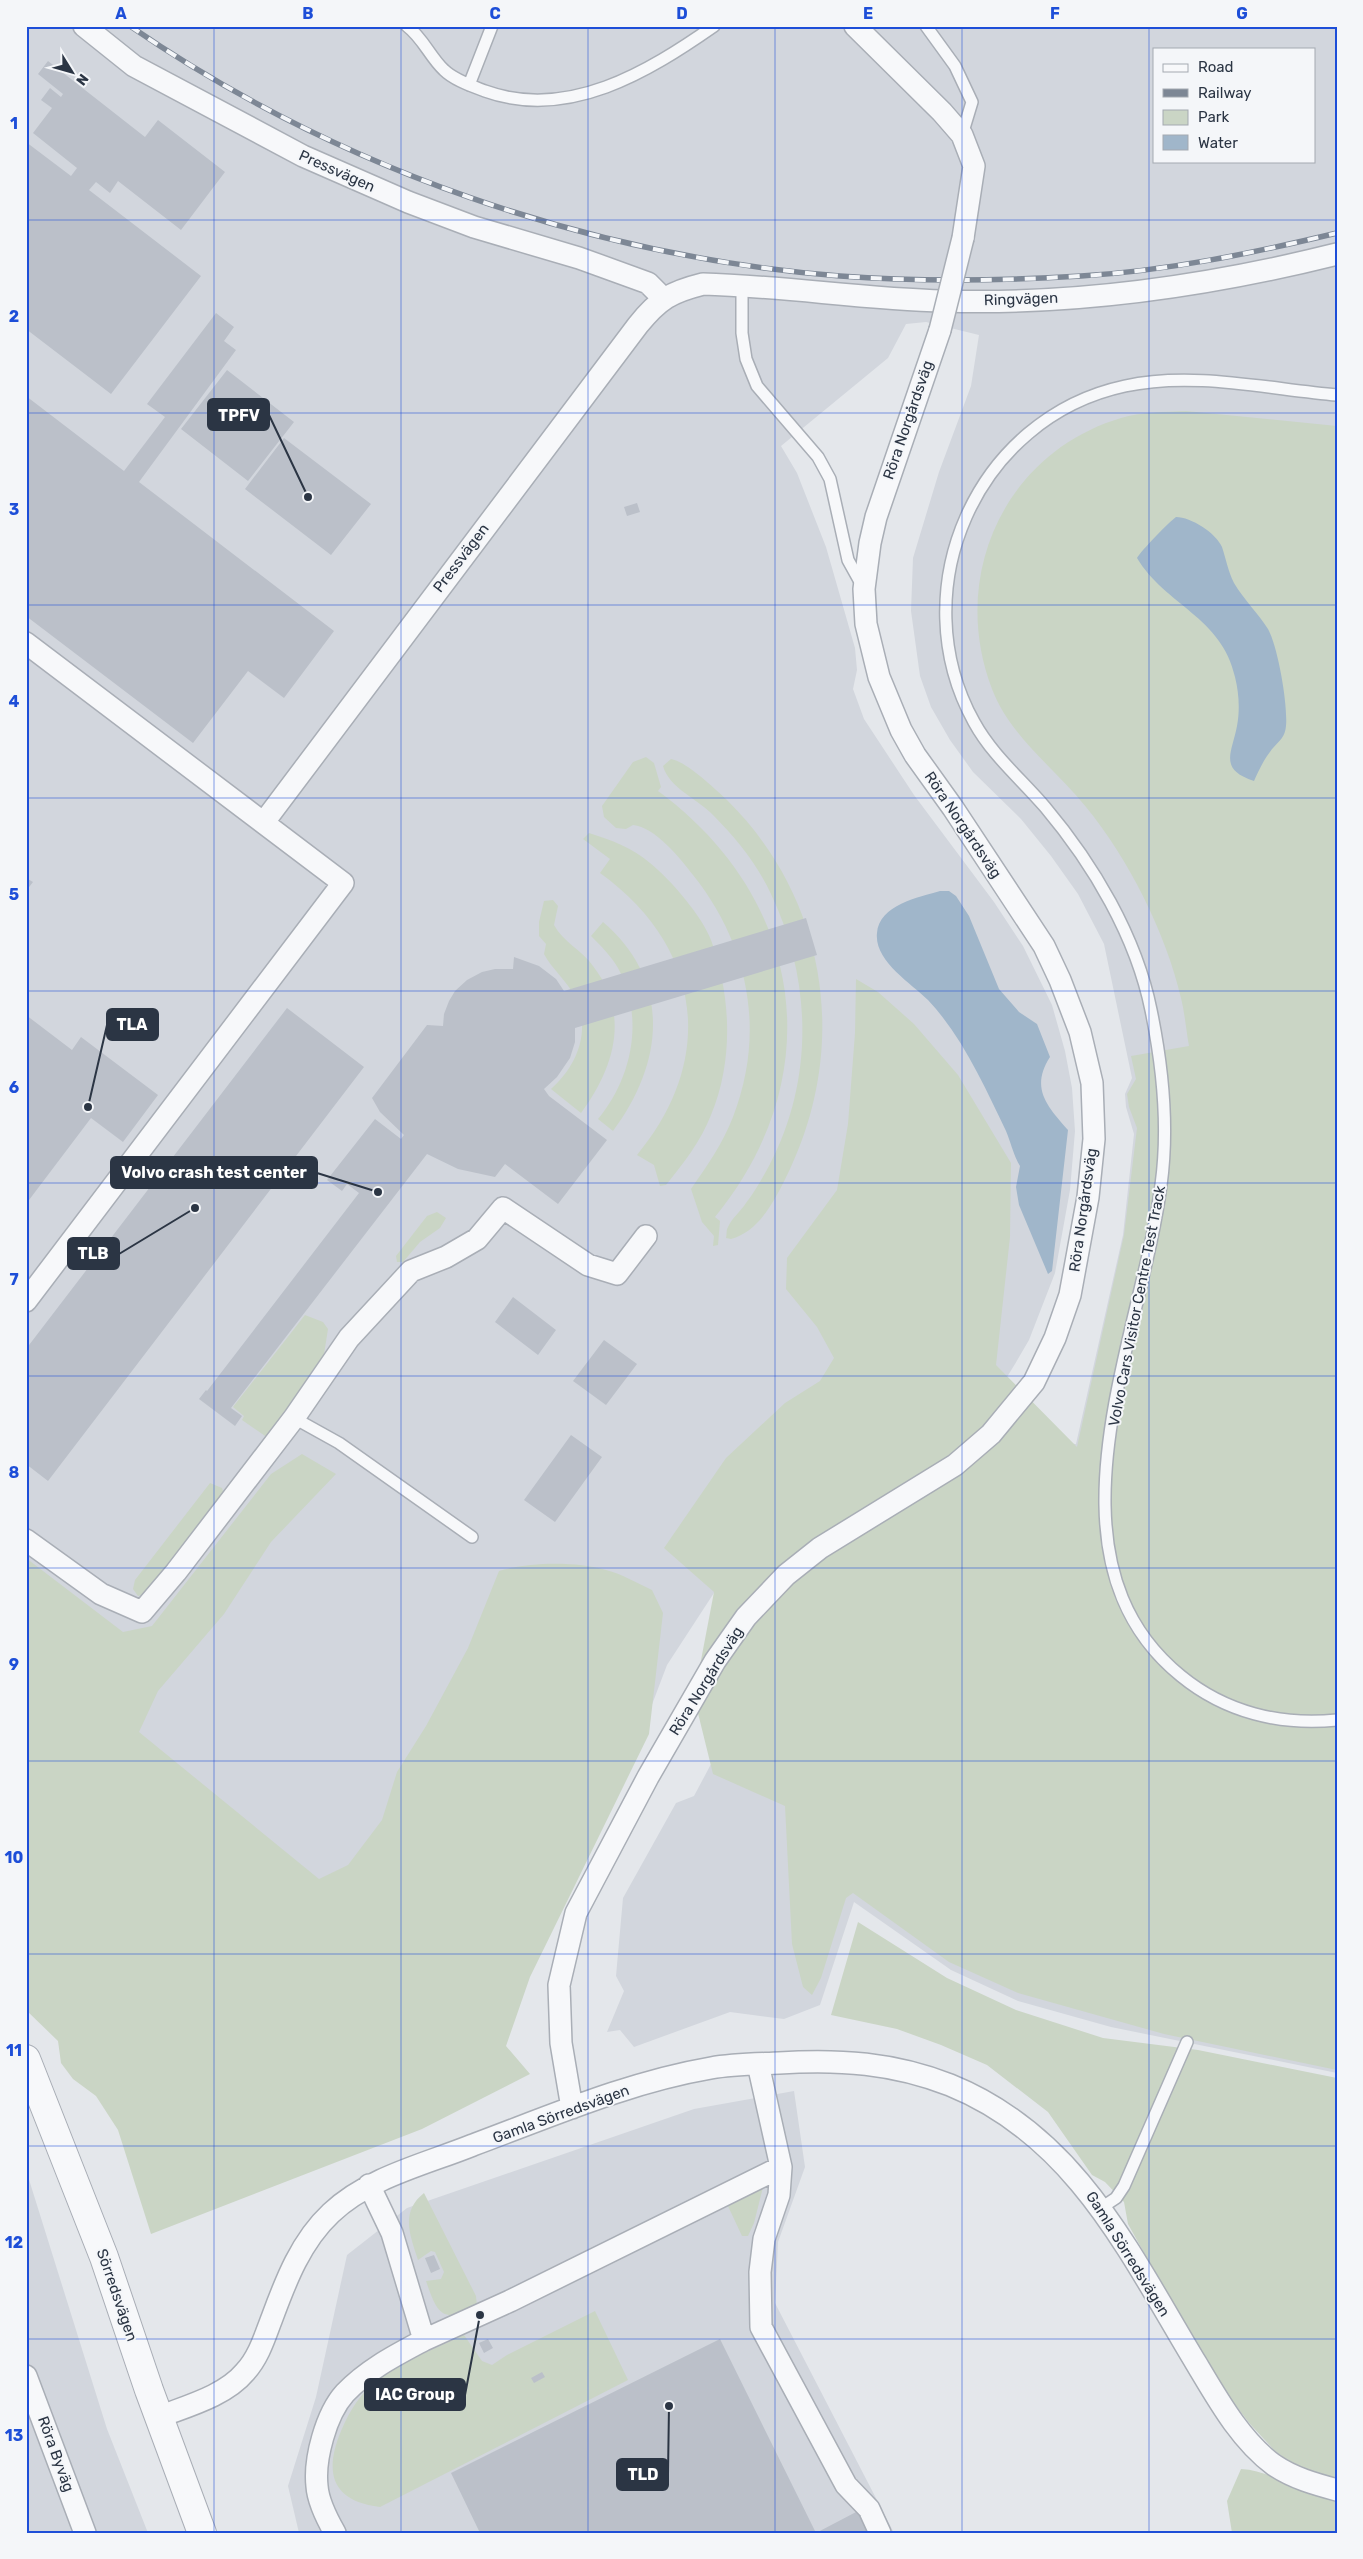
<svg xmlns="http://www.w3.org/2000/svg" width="1363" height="2559" viewBox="0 0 1363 2559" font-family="Rubik,sans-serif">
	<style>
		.built { fill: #d2d6dd; fill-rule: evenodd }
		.green { fill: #cad5c5 }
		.water { fill: #a0b6ca }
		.building { fill: #bbc0c9 }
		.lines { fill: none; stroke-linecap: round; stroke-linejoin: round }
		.service-casing { stroke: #a9aeb6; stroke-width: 14 }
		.minor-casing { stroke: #a9aeb6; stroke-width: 24 }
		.tertiary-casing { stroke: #a9aeb6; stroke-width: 30 }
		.service { stroke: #f7f8fa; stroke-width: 11 }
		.minor { stroke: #f7f8fa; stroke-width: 21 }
		.tertiary { stroke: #f7f8fa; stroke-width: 28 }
		.rail-casing { stroke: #7d8795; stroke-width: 5.5 }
		.rail { stroke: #f4f6f9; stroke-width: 4; stroke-dasharray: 11; stroke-linecap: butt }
		.minor-bridge-casing { stroke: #a9aeb6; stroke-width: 24; stroke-linecap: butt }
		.minor-bridge { stroke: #f7f8fa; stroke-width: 21 }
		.grid { fill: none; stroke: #1d4ed8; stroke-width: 1; stroke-opacity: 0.55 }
		.labels { text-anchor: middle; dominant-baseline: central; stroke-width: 4; stroke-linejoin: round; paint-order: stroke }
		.street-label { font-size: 15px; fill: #2b3544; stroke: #f4f6f9 }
		.leader { fill: none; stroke: #2b3544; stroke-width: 2 }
		.callout-dot { fill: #2b3544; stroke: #f4f6f9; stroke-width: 2 }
		.callout { fill: #2b3544; stroke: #2b3544; stroke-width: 2 }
		.callout-label { font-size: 16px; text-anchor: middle; font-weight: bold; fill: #fff }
		.neatline { fill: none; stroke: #1d4ed8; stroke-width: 2 }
		.grid-label { font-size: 16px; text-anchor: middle; font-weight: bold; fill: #1d4ed8 }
	</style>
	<rect width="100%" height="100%" fill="#e4e7eb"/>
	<path class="built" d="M 26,26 L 1337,26 L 1337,2073 L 1111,2027 L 1018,2001 L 951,1970 L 854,1902 L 820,2005 L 784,2019 L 730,2012 L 634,2047 L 620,2030 L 607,2032 L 624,1991 L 616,1976 L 623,1898 L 676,1803 L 694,1796 L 718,1751 L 1041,1442 L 1076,1444 L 1123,1235 L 1134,1134 L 1126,1107 L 1125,1094 L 1132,1078 L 1104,944 L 1078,894 L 1051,856 L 1021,819 L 973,772 L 950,740 L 931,707 L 920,676 L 911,611 L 913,558 L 939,472 L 971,386 L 979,335 L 926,322 L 906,324 L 888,358 L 781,446 L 797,473 L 826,547 L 855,648 L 857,670 L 853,689 L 864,719 L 914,795 L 994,902 L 1023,946 L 1052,1005 L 1065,1051 L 1072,1088 L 1075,1131 L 1070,1190 L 1055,1273 L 1029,1340 L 1015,1364 L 1002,1385 L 725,1576 L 667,1665 L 645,1723 L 530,1949 L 26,1855 ZM 1154,49 L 1314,49 L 1314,161 L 1154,161 Z
		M 794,2091 L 805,2167 L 778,2242 L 775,2303 L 894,2533 L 299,2533 L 288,2486 L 316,2397 L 347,2255 L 407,2208 L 694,2109 Z
		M 26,2170 L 107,2429 L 148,2533 L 26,2533 Z"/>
	<path class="green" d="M 1186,411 L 1337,426 L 1337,2070 L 1164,2034 L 1018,1993 L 949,1962 L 853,1893 L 846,1898 L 821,1978 L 812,1995 L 803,1987 L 792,1944 L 785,1806 L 713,1774 L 694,1697 L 714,1592 L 664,1548 L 726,1458 L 785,1403 L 820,1381 L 834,1358 L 817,1327 L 786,1289 L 787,1258 L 837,1190 L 848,1124 L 855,1033 L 856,979 L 878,992 L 914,1024 L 958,1075 L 1011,1163 L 1010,1237 L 996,1365 L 1077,1447 L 1124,1235 L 1137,1128 L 1129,1107 L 1127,1094 L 1136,1079 L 1131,1056 L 1189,1046 C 1186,1030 1185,1014 1181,998 C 1166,933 1128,858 1086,807 C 1054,767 1011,738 992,689 C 949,577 1004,453 1121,418 C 1141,412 1165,412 1186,411 Z
		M 646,757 L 654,763 L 661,787 L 658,791 C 804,898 831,1075 715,1217 L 720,1221 L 718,1245 L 713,1246 L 714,1236 L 702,1222 L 691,1189 C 707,1166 723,1143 733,1117 C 766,1032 749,945 693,875 C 680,858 655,827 633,825 L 626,829 L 616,828 L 604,817 L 602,806 L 633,762 Z
		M 671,759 C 687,762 714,788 726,799 C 827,898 849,1043 790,1169 C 777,1196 761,1231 731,1239 L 726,1238 C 727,1235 726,1230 728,1227 C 732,1218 741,1211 746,1203 C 755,1191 763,1177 770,1164 C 814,1079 812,980 771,894 C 757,864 736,838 713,815 C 698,799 669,788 663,766 Z
		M 589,833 C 611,840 633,848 650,863 C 670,879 702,916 711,940 C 731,995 734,1060 711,1115 C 701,1141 683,1164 666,1185 L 660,1186 L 654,1165 L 637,1155 C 717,1059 702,946 600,873 L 610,859 L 583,839 Z
		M 553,900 L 558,906 L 554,925 C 563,942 582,950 593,966 C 631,1015 614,1068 581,1113 L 551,1089 C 578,1065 592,1029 574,995 C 566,980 552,969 544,954 L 546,944 L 539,936 L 539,922 L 544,901 Z
		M 603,922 C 672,981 664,1063 613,1131 L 598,1119 C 632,1078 645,1018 618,968 C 611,956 601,946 591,936 Z
		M 437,1212 L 446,1218 L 440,1228 L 420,1242 L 403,1262 L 397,1262 L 396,1256 L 427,1216 Z
		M 305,1315 L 323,1322 L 328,1329 L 322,1367 L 268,1438 L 242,1420 L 244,1416 L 233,1407 Z
		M 302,1454 L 336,1474 L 271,1542 L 224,1614 L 158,1691 L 139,1732 L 319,1879 L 348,1865 L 382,1820 L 397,1772 L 426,1726 L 468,1648 L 499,1571 C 528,1562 576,1561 606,1570 C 622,1574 637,1583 652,1590 L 663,1613 L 649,1734 L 530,1977 L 506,2046 L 530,2074 L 422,2129 L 151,2234 L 118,2130 L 96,2096 L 73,2079 L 61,2063 L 58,2041 L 26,2010 L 26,1558 L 123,1632 L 152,1626 L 271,1474 Z
		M 210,1483 L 222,1488 L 224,1495 L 145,1594 L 138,1596 L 133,1589 L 135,1580 Z
		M 858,1922 L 947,1978 L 1016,2010 L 1103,2038 L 1198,2050 L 1337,2078 L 1337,2481 L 1298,2469 L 1274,2450 L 1250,2424 L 1223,2389 L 1177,2312 L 1128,2224 L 1124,2202 L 1105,2182 L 1092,2175 L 1048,2112 L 987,2065 L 941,2045 L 897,2029 L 831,2015 Z
		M 763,2187 L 754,2223 L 748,2236 L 742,2236 L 727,2204 Z
		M 424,2193 L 476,2296 L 477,2306 C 442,2325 437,2313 426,2281 L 441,2279 L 444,2272 L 435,2252 L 431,2251 L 418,2260 C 410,2235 400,2212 424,2193 Z
		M 595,2311 L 628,2380 L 380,2507 C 331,2501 324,2472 341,2431 C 350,2410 361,2392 379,2379 C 405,2360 436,2348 464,2335 L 482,2361 L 492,2365 L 507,2355 Z
		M 1241,2469 C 1275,2471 1303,2495 1337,2501 L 1337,2533 L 1232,2533 L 1227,2501 Z"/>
	<path class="water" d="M 1176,517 C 1191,517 1216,533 1222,547 C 1226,559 1228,571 1234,583 C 1244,600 1258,613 1268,629 C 1278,647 1288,705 1286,726 C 1285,737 1280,740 1273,748 C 1265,757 1259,770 1254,781 C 1218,769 1232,753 1237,726 C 1240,710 1239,693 1235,677 C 1222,617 1165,605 1137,558 C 1141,551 1169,522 1176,517 Z
		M 940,891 L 949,891 L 956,896 L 969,916 L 999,989 L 1019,1012 L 1037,1024 L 1050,1057 C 1030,1088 1047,1106 1068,1130 L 1052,1271 L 1048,1274 L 1019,1205 L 1016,1187 L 1020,1166 C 1013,1154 1011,1143 1006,1131 C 985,1087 962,1036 928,1000 C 911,983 874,961 877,933 C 879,905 919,897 940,891 Z"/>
	<path class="building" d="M 48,61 L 145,137 L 158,120 L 225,172 L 181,230 L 118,181 L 110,193 L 96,182 L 89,190 L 201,276 L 111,394 L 26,329 L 26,142 L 71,176 L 77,168 L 33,133 L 52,108 L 41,100 L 50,88 L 61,97 L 63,94 L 38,74 Z
		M 216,313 L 234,327 L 224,341 L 236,350 L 139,482 L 334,631 L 284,698 L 248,671 L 193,743 L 26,616 L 26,396 L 124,471 L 165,417 L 147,404 Z
		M 227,370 L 294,422 L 248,481 L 181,429 Z
		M 284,438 L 371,504 L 331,555 L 245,489 Z
		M 637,503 L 640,512 L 627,516 L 624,507 Z
		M 26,878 L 33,882 L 26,891 Z
		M 806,918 L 817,955 L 575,1028 L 575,1042 L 570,1058 L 557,1077 L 544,1089 L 549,1096 L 607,1140 L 558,1204 L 505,1164 L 495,1177 L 458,1169 L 427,1154 L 231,1408 L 242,1416 L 235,1426 L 199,1399 L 206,1390 L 207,1391 L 359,1193 L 347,1184 L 342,1191 L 327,1180 L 375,1119 L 401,1139 L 404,1135 L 380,1112 L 372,1098 L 427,1025 L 443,1026 L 444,1014 L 449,1001 L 455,991 L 467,980 L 482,972 L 495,969 L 513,969 L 514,957 L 539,966 L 556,979 L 564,991 Z
		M 287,1008 L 364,1067 L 48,1481 L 26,1464 L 26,1349 Z
		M 26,1015 L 72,1050 L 81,1037 L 158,1095 L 123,1142 L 91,1118 L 26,1204 Z
		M 513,1297 L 556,1330 L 538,1355 L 495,1322 Z
		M 604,1340 L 637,1364 L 606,1405 L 573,1381 Z
		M 571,1435 L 602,1457 L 555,1522 L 524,1500 Z
		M 434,2255 L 440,2269 L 431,2273 L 425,2258 Z
		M 488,2339 L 493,2348 L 484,2353 L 479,2343 Z
		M 720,2339 L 816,2533 L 858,2511 L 868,2533 L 480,2533 L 451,2473 Z
		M 542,2372 L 545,2377 L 534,2383 L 531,2378 Z"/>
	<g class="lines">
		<g class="service-casing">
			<path id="service" d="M 407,26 C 423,38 430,57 444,70 C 454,80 472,86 485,91 C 568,121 648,72 714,26
				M 926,26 L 955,66 L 972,102 L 962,135
				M 469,85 L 492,26
				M 742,287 L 742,333 L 746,359 L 757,386 L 818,457 L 830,479 L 848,560 L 863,587
				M 1337,395 C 1268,389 1193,371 1125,386 C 976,418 901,590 974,722 C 992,755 1020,778 1045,807 C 1093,864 1136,936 1151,1010 C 1163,1068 1169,1127 1161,1185 C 1142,1336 1034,1557 1181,1676 C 1225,1712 1280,1726 1337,1720
				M 294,1418 L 339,1443 L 472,1537
				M 1101,2208 L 1116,2198 L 1124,2186 L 1187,2042"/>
		</g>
		<g class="minor-casing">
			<path id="minor" d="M 84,26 L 134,66 L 303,156 L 408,202 L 474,227 L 579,258 L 648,283 L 663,298
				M 855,26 L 942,112 L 962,135 L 974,166 L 963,238
				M 26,643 L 343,883 L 26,1301
				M 264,822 L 638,325 C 659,299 671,292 703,284 C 783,286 863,299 944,301 C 1076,305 1209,286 1337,254
				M 26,1540 L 101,1594 L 142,1612 L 176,1572 L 294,1418 L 349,1338 L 411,1271 L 446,1257 L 477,1239 L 503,1208 L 588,1265 L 617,1274 L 646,1236
				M 572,2108 L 561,2043 L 559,1985 L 576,1913 L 648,1777 L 715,1661 L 746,1617 L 786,1575 L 820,1548 L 955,1465 L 991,1434 L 1034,1382 L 1055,1338 L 1070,1295 L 1088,1197 L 1094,1139 L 1092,1083 L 1080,1032 L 1060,980 L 1044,946 L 953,808 L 915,755 L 901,730 L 879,677 L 866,624 L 864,589 L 870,543 L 876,517 L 940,330
				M 781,2167 L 779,2195 L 764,2239 L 760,2272 L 761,2327 L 846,2485 L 869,2509 L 880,2533
				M 369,2185 L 392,2233 L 424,2340 L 510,2301 L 781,2167 L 758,2064
				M 26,2376 L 85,2533
				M 159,2417 C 187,2406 225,2396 245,2372 C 259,2357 265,2336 272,2318 C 286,2280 301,2241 331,2213 C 369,2177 426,2164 473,2145 C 551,2116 629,2082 711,2068 C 733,2064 757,2064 779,2063 C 839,2059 894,2063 950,2085 C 1076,2136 1130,2254 1196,2363 C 1217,2398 1240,2440 1274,2465 C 1293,2478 1315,2484 1337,2490
				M 335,2533 C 327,2519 318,2502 317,2486 C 314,2459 326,2414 345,2393 C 368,2369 396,2355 424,2340"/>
		</g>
		<g class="tertiary-casing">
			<path id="tertiary" d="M 26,2059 L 104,2257 L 149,2390 L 202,2533"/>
		</g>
		<use href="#service" class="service"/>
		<use href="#minor" class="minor"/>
		<use href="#tertiary" class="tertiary"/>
		<g class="rail-casing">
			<path id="rail" d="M 130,26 C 338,169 589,256 840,276 C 920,282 1001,281 1081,276 C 1167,271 1253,253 1337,233"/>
		</g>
		<use href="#rail" class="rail"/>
		<g class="minor-bridge-casing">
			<path id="minor-bridge" d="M 940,330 L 963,238"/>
		</g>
		<use href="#minor-bridge" class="minor-bridge"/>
	</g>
	<path class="grid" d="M 214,26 L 214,2533M 401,26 L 401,2533M 588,26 L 588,2533M 775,26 L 775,2533M 962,26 L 962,2533M 1149,26 L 1149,2533M 26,220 L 1337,220M 26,413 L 1337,413M 26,605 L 1337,605M 26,798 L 1337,798M 26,991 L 1337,991M 26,1183 L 1337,1183M 26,1376 L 1337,1376M 26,1568 L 1337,1568M 26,1761 L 1337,1761M 26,1954 L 1337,1954M 26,2146 L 1337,2146M 26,2339 L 1337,2339"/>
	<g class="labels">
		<g class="street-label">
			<text transform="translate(337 171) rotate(24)">Pressvägen</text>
			<text transform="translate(1021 299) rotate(-2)">Ringvägen</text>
			<text transform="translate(908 420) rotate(-71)">Röra Norgårdsväg</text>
			<text transform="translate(461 558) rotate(-53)">Pressvägen</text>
			<text transform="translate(963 825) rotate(56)">Röra Norgårdsväg</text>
			<text transform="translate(1083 1210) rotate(-82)">Röra Norgårdsväg</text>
			<text transform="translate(1137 1306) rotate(-79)">Volvo Cars Visitor Centre Test Track</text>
			<text transform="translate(706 1681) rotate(-58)">Röra Norgårdsväg</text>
			<text transform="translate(561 2114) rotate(-20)">Gamla Sörredsvägen</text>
			<text transform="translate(1128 2254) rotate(58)">Gamla Sörredsvägen</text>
			<text transform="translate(117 2295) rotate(71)">Sörredsvägen</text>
			<text transform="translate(56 2454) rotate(70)">Röra Byväg</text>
		</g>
	</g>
	<path class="leader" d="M308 497L269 415M88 1107L107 1025M378 1192L317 1173M195 1208L119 1254M480 2315L465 2395M669 2406L668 2474"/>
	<g class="callout-dot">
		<circle cx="308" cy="497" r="5"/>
		<circle cx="88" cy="1107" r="5"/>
		<circle cx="378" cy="1192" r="5"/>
		<circle cx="195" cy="1208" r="5"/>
		<circle cx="480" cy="2315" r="5"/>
		<circle cx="669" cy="2406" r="5"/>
	</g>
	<g class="callout">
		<rect x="208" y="399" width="61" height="31" rx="5"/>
		<rect x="107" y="1009" width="51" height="31" rx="5"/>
		<rect x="111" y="1157" width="206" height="31" rx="5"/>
		<rect x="68" y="1238" width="51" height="31" rx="5"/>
		<rect x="365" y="2379" width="100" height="31" rx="5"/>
		<rect x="617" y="2459" width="51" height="31" rx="5"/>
	</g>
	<g class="callout-label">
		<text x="239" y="421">TPFV</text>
		<text x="132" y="1030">TLA</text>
		<text x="214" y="1178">Volvo crash test center</text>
		<text x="93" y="1259">TLB</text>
		<text x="415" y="2400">IAC Group</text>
		<text x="643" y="2480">TLD</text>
	</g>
	<rect width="1363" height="2559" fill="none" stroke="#f4f6f9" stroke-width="55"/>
	<rect x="1153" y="48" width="162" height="115" fill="#f4f6f9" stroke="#a4a9b1"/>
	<rect x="1163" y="64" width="25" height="8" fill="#f7f8fa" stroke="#a4a9b1"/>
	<text x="1198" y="72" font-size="15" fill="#2b3544">Road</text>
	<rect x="1163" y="89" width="25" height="8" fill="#7d8795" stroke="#a4a9b1"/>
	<text x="1198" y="98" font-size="15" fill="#2b3544">Railway</text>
	<rect x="1163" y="110" width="25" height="15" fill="#cad5c5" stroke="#a4a9b1"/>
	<text x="1198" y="122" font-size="15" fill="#2b3544">Park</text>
	<rect x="1163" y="135" width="25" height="15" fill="#a0b6ca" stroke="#a4a9b1"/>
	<text x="1198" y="148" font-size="15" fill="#2b3544">Water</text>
	<g transform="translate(72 72) rotate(127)" stroke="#f4f6f9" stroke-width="4" paint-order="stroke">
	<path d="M0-4L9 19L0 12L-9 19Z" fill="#2b3544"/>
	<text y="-8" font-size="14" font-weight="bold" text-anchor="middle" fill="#2b3544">N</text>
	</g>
	<rect x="28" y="28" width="1308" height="2504" class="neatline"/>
	<g class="grid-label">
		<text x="121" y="19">A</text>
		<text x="308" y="19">B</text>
		<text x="495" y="19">C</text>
		<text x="682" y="19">D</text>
		<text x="868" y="19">E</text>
		<text x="1055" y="19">F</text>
		<text x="1242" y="19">G</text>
		<text x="14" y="129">1</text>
		<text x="14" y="322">2</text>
		<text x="14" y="515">3</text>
		<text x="14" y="707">4</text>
		<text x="14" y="900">5</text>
		<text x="14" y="1093">6</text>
		<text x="14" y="1285">7</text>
		<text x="14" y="1478">8</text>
		<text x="14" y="1670">9</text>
		<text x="14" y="1863">10</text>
		<text x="14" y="2056">11</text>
		<text x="14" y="2248">12</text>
		<text x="14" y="2441">13</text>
	</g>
</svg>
